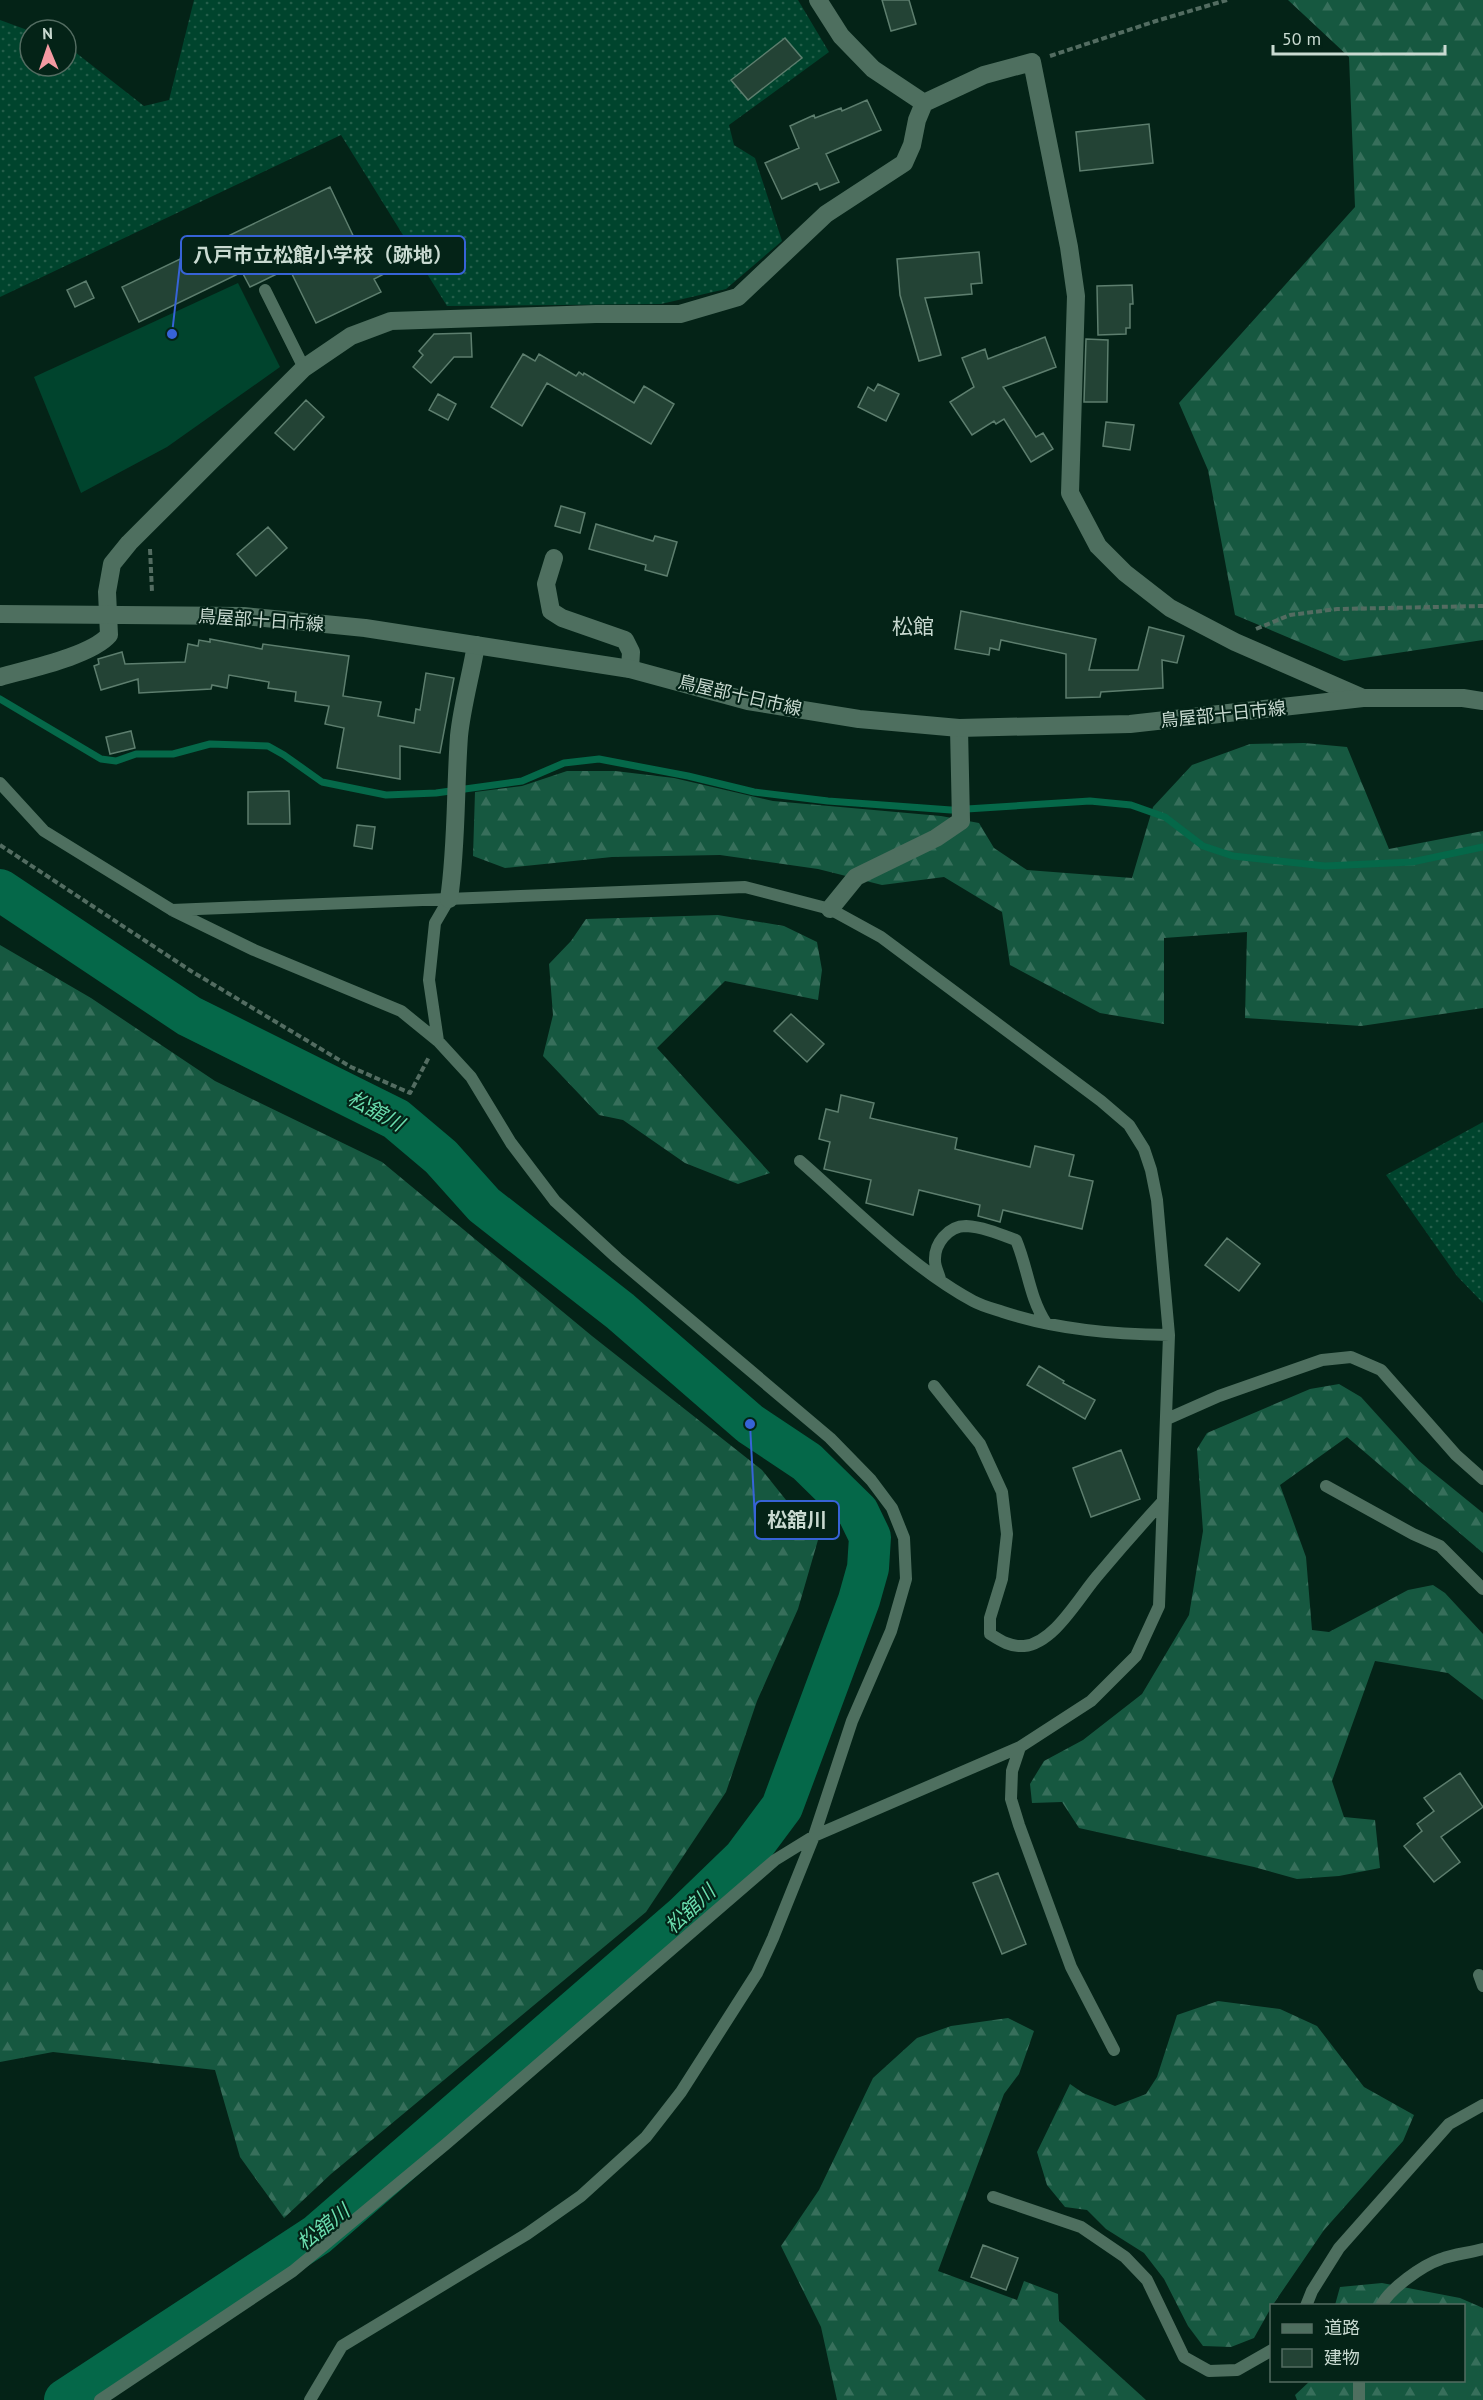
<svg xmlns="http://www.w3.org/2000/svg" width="1483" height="2400" viewBox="0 0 1483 2400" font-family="'PT Sans','Noto Sans JP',sans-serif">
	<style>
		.grass { fill: url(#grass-dots) }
		.forest { fill: url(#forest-firs) }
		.pitch { fill: #00442d }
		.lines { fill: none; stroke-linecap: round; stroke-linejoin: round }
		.stream { stroke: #056849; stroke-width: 7 }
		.river { stroke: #056849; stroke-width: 42 }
		.building { fill: #234335; stroke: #5d7e6e; stroke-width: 1.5 }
		.path { stroke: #536c61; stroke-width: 4; stroke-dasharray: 6 3; stroke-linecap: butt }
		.lane { stroke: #4e6f5f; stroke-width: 12 }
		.street { stroke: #4e6f5f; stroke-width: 18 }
		.secondary { stroke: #4e6f5f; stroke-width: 18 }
		.labels { text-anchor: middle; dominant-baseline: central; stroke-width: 4.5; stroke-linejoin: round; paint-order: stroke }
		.street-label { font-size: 18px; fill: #c9dad1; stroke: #042317 }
		.water-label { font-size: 20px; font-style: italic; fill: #6bdeaf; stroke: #042317 }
		.quarter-label { font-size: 21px; fill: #c9dad1; stroke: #042317 }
		.leader { fill: none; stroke: #3763d7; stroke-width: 2 }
		.callout-dot { fill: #3763d7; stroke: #042317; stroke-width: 2 }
		.callout { fill: #042317; stroke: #3763d7; stroke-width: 2 }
		.callout-label { font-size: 20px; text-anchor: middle; font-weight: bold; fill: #c9dad1 }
	</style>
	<defs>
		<pattern id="grass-dots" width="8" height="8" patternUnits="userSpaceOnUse" patternTransform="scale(1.5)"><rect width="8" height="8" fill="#00442d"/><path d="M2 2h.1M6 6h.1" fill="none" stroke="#245e4a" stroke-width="1.8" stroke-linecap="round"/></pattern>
		<pattern id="forest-firs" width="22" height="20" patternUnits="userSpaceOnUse" patternTransform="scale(1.5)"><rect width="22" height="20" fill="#165840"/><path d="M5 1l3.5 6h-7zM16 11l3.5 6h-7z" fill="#376f5b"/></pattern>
	</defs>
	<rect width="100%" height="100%" fill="#042317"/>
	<path class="grass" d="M 194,0 L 798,0 L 829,52 L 729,125 L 734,145 L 755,158 L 782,241 L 726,289 L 661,304 L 447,306 L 341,135 L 0,297 L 0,20 L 30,31 L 30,66 L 66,66 L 66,45 L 144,106 L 169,100 Z
		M 1483,1122 L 1483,1303 L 1457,1276 L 1386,1175 Z"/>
	<path class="forest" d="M 1288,0 L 1483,0 L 1483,640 L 1344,661 L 1235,615 L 1208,470 L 1179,403 L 1355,207 L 1349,57 Z
		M 1304,743 L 1347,747 L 1389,849 L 1483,831 L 1483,1008 L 1361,1026 L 1245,1018 L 1247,932 L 1164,938 L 1164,1024 L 1100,1013 L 1010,965 L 1002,912 L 944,877 L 882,885 L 818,869 L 720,855 L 612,857 L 505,868 L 473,856 L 475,792 L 522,786 L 567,771 L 615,771 L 674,778 L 773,801 L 941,816 L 979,823 L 994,848 L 1027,870 L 1132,878 L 1153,807 L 1192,765 L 1250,744 Z
		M 718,915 L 784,926 L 817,942 L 822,970 L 818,1000 L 725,981 L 657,1048 L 770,1173 L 738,1184 L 685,1163 L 623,1120 L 599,1115 L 543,1056 L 553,1015 L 549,964 L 571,941 L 586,919 Z
		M 0,945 L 91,998 L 215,1081 L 382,1162 L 592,1336 L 762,1470 L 818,1540 L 798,1609 L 757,1701 L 726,1792 L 646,1912 L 331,2174 L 284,2218 L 240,2157 L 215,2070 L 53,2052 L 0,2062 Z
		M 1339,1384 L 1361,1397 L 1419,1461 L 1483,1513 L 1483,1553 L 1347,1437 L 1280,1485 L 1306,1557 L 1312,1630 L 1329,1632 L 1408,1590 L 1433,1585 L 1445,1593 L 1483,1634 L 1483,1700 L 1448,1673 L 1375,1661 L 1332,1781 L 1344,1817 L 1375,1820 L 1380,1868 L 1339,1876 L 1297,1879 L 1254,1867 L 1079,1828 L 1062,1802 L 1032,1803 L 1030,1784 L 1044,1761 L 1083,1740 L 1142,1694 L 1189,1615 L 1203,1531 L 1197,1449 L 1207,1433 L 1310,1389 Z
		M 1218,2001 L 1280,2009 L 1317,2026 L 1364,2087 L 1414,2115 L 1403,2141 L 1324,2230 L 1272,2306 L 1254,2338 L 1231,2347 L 1203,2346 L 1188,2326 L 1164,2279 L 1144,2253 L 1106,2229 L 1087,2210 L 1065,2207 L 1047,2185 L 1037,2152 L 1070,2084 L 1083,2093 L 1115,2106 L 1146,2094 L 1157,2077 L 1177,2015 Z
		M 1008,2018 L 1034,2031 L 1019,2074 L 1004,2094 L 938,2271 L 1017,2300 L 1024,2281 L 1058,2294 L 1059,2321 L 1146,2400 L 837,2400 L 821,2327 L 781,2246 L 819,2190 L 873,2078 L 917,2038 L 951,2026 Z
		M 1382,2283 L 1460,2298 L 1483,2308 L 1483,2400 L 1297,2400 L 1295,2395 L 1310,2381 L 1464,2380 L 1464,2306 L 1335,2305 L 1340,2287 Z"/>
	<path class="pitch" d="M 238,283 L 280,367 L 167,447 L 81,493 L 34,377 Z"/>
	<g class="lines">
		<path class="stream" d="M 0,699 L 101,759 L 116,761 L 136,754 L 173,754 L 210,744 L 268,746 L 284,755 L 322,782 L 386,795 L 436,793 L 522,781 L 564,763 L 599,759 L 688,776 L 754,792 L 828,801 L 951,810 L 1090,801 L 1131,805 L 1165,817 L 1203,846 L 1233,856 L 1325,866 L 1412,862 L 1483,847"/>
		<path class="river" d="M 0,890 L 189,1016 L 396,1119 L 441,1157 L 484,1205 L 620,1311 L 750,1424 L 807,1462 L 858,1512 L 870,1537 L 868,1568 L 859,1600 L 782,1807 L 744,1858 L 684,1916 L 317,2235 L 65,2400"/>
	</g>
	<path class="building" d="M 882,0 L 909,0 L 916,24 L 891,31 Z
		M 785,38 L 802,58 L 748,100 L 731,80 Z
		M 867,100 L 881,130 L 826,154 L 839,182 L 820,190 L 817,183 L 782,199 L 765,163 L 799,148 L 790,126 L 814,115 L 815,118 L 841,108 L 842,111 Z
		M 1149,124 L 1153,163 L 1080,171 L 1076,132 Z
		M 330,187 L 359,248 L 371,242 L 386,273 L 374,279 L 381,292 L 316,323 L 289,268 L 250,287 L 242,272 L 139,322 L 122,287 Z
		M 979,252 L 982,283 L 971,284 L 972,294 L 925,298 L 941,355 L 919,361 L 900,295 L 897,259 Z
		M 86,281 L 94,298 L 75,307 L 67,290 Z
		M 1132,285 L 1133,304 L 1130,304 L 1130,328 L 1126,328 L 1126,334 L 1098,335 L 1097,286 Z
		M 471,333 L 472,357 L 454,357 L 431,383 L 413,367 L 423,355 L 419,351 L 434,334 Z
		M 1045,337 L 1056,367 L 1003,387 L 1036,437 L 1043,433 L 1053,449 L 1031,462 L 1004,419 L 996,424 L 994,421 L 972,435 L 950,402 L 974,387 L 962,358 L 985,349 L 988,359 Z
		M 1086,339 L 1108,340 L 1107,402 L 1084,402 Z
		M 523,354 L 535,361 L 539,354 L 576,376 L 579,372 L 583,375 L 584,373 L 634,403 L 644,386 L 674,404 L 651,444 L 547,383 L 522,426 L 491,407 Z
		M 878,384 L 899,394 L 886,421 L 858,407 L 868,387 L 874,391 Z
		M 438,394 L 456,404 L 448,420 L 429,410 Z
		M 306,400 L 324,417 L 294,450 L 275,433 Z
		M 1106,422 L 1134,425 L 1130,450 L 1103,446 Z
		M 561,506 L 585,513 L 580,533 L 555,526 Z
		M 596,524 L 653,541 L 655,536 L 677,542 L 667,576 L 645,570 L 646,565 L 589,549 Z
		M 268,527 L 287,548 L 256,576 L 237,554 Z
		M 961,611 L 1096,639 L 1089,670 L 1138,670 L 1149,627 L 1184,636 L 1177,663 L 1162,660 L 1163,688 L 1101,692 L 1100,697 L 1066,698 L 1066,654 L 1001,640 L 999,650 L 990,648 L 989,655 L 955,649 Z
		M 210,639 L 262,649 L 263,644 L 349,656 L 343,696 L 381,702 L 378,716 L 414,723 L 416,709 L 420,710 L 426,673 L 454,678 L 440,753 L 400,746 L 400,779 L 337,768 L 344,728 L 325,724 L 329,706 L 295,701 L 296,692 L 268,688 L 269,682 L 229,675 L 227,688 L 212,685 L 211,689 L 139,693 L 138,679 L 101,690 L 94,666 L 99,664 L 98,659 L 122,652 L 125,664 L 185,662 L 188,644 L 198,646 L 199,640 L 210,642 Z
		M 131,731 L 135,748 L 110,754 L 106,737 Z
		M 289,791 L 290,824 L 248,824 L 248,792 Z
		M 357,825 L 375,827 L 372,849 L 354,846 Z
		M 791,1014 L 824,1044 L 807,1062 L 774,1031 Z
		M 841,1095 L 874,1103 L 870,1118 L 957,1138 L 955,1149 L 1030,1167 L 1035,1146 L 1074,1155 L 1069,1176 L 1093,1181 L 1082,1229 L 1003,1210 L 1000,1222 L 978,1216 L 980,1205 L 919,1190 L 913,1215 L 866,1203 L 871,1180 L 824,1169 L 830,1142 L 819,1139 L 826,1109 L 838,1112 Z
		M 1227,1238 L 1260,1264 L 1239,1291 L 1205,1265 Z
		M 1039,1366 L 1064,1381 L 1063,1383 L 1095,1400 L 1085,1419 L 1027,1385 Z
		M 1121,1450 L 1140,1499 L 1091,1517 L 1073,1468 Z
		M 1460,1773 L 1483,1807 L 1441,1837 L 1460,1862 L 1434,1882 L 1404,1846 L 1422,1831 L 1417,1824 L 1434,1811 L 1424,1798 Z
		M 998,1873 L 1026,1944 L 1002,1954 L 973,1883 Z
		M 983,2245 L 1018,2258 L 1006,2290 L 971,2277 Z"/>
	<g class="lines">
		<path class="path" d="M 1050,56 L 1156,21 L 1227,0
			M 150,549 L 152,592
			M 1256,629 L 1290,615 L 1337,609 L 1483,606
			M 0,845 L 191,971 L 351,1067 L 410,1093 L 429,1057"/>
		<path class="lane" d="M 265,290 L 304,368
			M 0,783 L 44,831 L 172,910 L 254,950 L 401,1011 L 438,1041
			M 800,1161 C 854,1208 910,1267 973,1301 C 982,1306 994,1309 1003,1312 C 1058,1330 1113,1334 1169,1335
			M 940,1279 C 939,1274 935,1267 935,1261 C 934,1244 948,1226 966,1226 C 983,1227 1000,1234 1016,1240 C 1028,1268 1029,1297 1046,1323
			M 934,1386 L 980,1444 L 1002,1492 L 1007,1534 L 1002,1579 L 990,1618 L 990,1634 C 1001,1641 1010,1647 1024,1646 C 1055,1643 1080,1595 1099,1574 C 1120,1549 1141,1525 1163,1501
			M 1167,1419 L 1219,1396 L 1322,1360 L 1351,1357 L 1381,1370 L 1456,1455 L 1483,1479
			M 1326,1486 L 1413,1534 L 1440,1546 L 1483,1589
			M 1020,1747 L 1012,1771 L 1011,1799 L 1019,1825 L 1071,1967 L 1114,2050
			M 1479,1975 L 1483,1986
			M 993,2197 L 1081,2227 L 1125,2257 L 1147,2280 L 1184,2357 L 1209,2371 L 1237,2370 L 1272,2350
			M 1306,2306 L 1312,2291 L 1339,2248 L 1449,2124 L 1483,2105
			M 1381,2306 C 1389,2289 1423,2265 1441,2259 C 1454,2254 1469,2253 1483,2249
			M 100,2400 L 293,2271 L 446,2144 L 775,1860 L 814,1836 L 1020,1747 L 1091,1701 L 1136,1656 L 1159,1606 L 1169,1335 L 1157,1200 L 1151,1170 L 1144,1149 L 1129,1125 L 1101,1101 L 881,937 L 830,909 L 745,887 L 172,910
			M 310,2400 L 342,2346 L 527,2234 L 581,2196 L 646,2137 L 681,2092 L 757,1973 L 773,1938 L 814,1836 L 852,1721 L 891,1631 L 906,1579 L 904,1538 L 892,1508 L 871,1480 L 830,1438 L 617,1258 L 555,1201 L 511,1143 L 471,1077 L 438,1041 L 429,980 L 435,923 L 449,899
			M 1359,2400 L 1359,2380"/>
		<path class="street" d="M 818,0 L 841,36 L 873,69 L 924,103
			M 554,558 L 546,584 L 551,611 L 562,618 L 625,640 L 631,652 L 630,669
			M 0,677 C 28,669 91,656 109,635 L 107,592 L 112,564 L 129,543 L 304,368 L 351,336 L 391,321 L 596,314 L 680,314 L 738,297 L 826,214 L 904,163 L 912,145 L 917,120 L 924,103 L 984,75 L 1032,62 L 1069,247 L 1076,296 L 1070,493 L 1098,546 L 1125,573 L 1170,608 L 1235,642 L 1363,698
			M 449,899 C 457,845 455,791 459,736 C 462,706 471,675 476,645
			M 830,909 L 856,877 L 936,838 L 961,821 L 959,728"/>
		<path class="secondary" d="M 0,614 L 244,616 L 365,628 L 630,669 L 748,701 L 859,719 L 959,728 L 1130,724 L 1363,698 L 1463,698 L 1483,701"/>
	</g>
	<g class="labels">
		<g class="street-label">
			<text transform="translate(261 620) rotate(4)">鳥屋部十日市線</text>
			<text transform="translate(740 695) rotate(13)">鳥屋部十日市線</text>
			<text transform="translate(1223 714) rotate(-6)">鳥屋部十日市線</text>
		</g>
		<g class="water-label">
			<text transform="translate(376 1111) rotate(29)">松舘川</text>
			<text transform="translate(690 1909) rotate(-43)">松舘川</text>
			<text transform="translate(323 2227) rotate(-38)">松舘川</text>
		</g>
		<g class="quarter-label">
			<text x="913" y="626">松館</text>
		</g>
	</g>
	<path class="leader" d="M172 334L181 255M750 1424L755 1520"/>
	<g class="callout-dot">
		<circle cx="172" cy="334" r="6"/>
		<circle cx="750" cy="1424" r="6"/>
	</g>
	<g class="callout">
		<rect x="181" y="236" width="284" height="38" rx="6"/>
		<rect x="755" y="1501" width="84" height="38" rx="6"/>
	</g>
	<g class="callout-label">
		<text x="323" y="262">八戸市立松館小学校（跡地）</text>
		<text x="797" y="1527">松舘川</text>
	</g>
	<rect x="1270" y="2304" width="195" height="78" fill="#042317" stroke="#536c61" stroke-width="1.5"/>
	<rect x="1282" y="2324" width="30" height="9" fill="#4e6f5f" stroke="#536c61" stroke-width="1.5"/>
	<text x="1324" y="2334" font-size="18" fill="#c9dad1">道路</text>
	<rect x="1282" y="2349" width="30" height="18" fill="#234335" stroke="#536c61" stroke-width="1.5"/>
	<text x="1324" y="2364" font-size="18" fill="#c9dad1">建物</text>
	<g transform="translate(48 48) rotate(358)"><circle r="28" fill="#042317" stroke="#536c61" stroke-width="1.5"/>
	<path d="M0-4.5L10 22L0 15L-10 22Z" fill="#f49aa2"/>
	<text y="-9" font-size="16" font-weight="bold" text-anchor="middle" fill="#c9dad1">N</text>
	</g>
	<path d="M1273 45v9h172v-9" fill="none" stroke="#c9dad1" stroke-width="3"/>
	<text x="1282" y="45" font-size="18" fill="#c9dad1" stroke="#042317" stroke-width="4.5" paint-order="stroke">50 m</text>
</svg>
